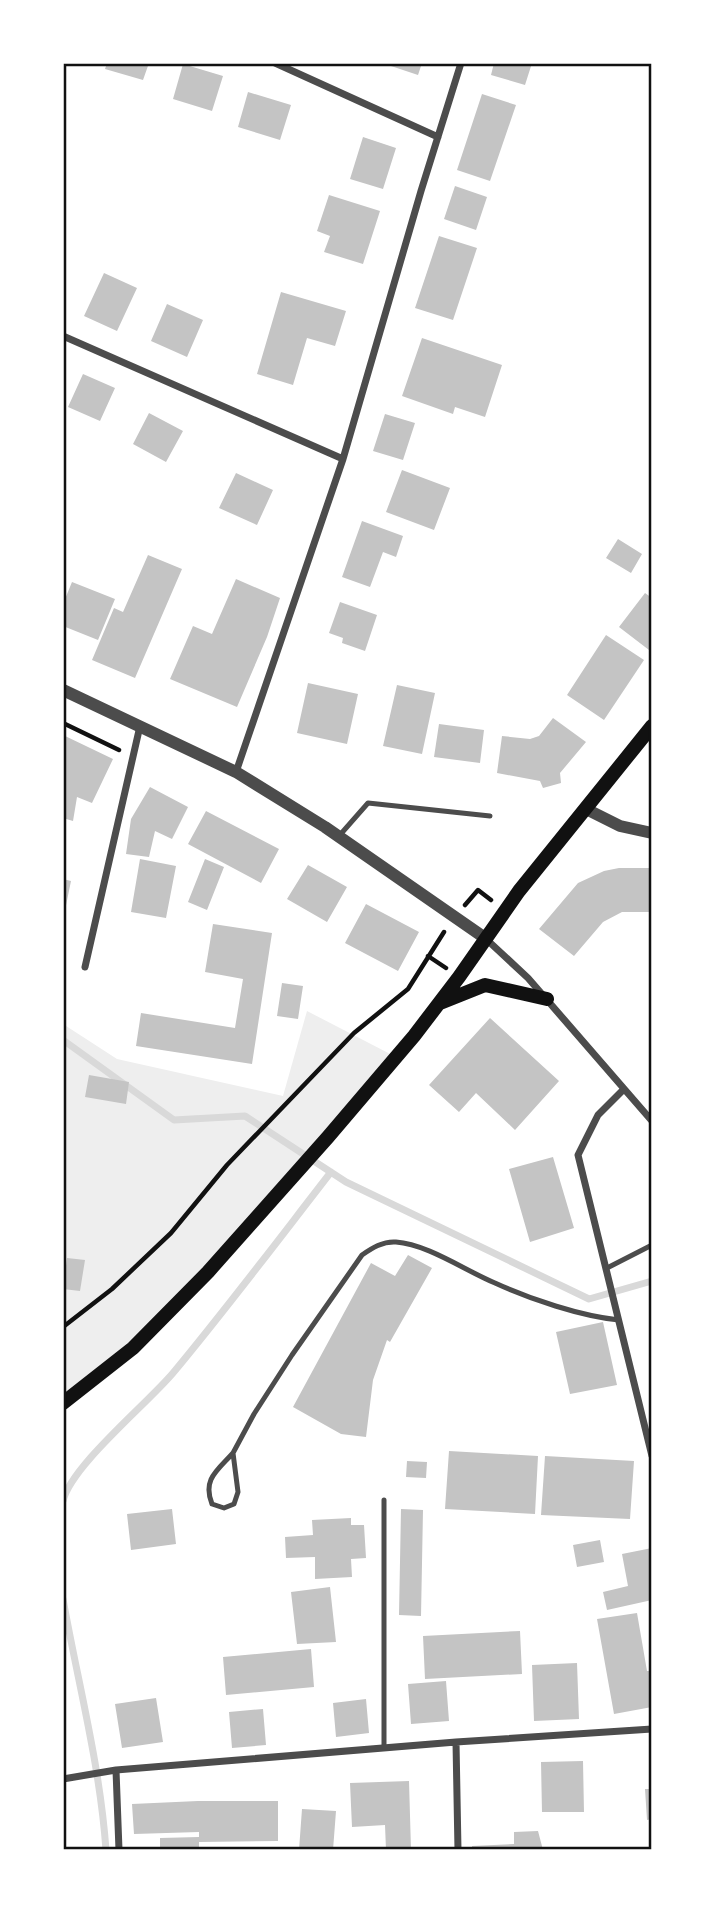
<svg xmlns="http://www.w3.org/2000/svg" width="715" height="1913" viewBox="0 0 715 1913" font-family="'Archivo Narrow',sans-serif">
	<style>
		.green { fill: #eee }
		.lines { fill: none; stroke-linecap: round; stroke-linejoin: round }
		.stream { stroke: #d9d9d9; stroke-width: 7 }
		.building { fill: #c4c4c4 }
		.path { stroke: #111; stroke-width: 4.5 }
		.service { stroke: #4c4c4c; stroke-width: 5 }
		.minor { stroke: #4c4c4c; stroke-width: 7 }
		.tertiary { stroke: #4c4c4c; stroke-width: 12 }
		.secondary { stroke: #111; stroke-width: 14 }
		.neatline { fill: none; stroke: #111; stroke-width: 2.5 }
	</style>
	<rect width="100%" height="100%" fill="#fff"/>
	<path class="green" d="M 307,1011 L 396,1057 L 208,1272 L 63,1403 L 63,1024 L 117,1059 L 283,1096 Z"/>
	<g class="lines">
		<path class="stream" d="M 63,1040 L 174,1120 L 245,1116 L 346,1182 L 589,1299 L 652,1281
			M 63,1501 C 71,1466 147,1404 173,1373 C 227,1308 279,1239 331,1172
			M 63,1599 C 78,1683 100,1765 106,1850"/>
	</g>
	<path class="building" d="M 107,63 L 149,63 L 143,80 L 105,69 Z
		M 382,63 L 422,63 L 418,75 Z
		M 494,63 L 532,63 L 525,85 L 491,75 Z
		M 183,64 L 223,76 L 212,111 L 173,99 Z
		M 248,92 L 291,105 L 280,140 L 238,127 Z
		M 482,94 L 516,105 L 490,181 L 457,170 Z
		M 363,137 L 396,148 L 383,189 L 350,179 Z
		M 455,186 L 487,197 L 476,230 L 444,219 Z
		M 329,195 L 380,211 L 363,264 L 324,252 L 330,236 L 317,231 Z
		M 439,236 L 477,248 L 453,320 L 415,308 Z
		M 104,273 L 137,288 L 117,331 L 84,316 Z
		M 281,292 L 346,311 L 335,346 L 307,338 L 293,385 L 257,374 Z
		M 167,304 L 203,320 L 187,357 L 151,341 Z
		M 422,338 L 502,365 L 485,417 L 455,407 L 453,414 L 402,396 Z
		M 83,374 L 115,388 L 100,421 L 68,407 Z
		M 149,413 L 183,431 L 166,462 L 133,444 Z
		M 385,414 L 415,423 L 403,460 L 373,451 Z
		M 402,470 L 450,488 L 434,530 L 386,512 Z
		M 236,473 L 273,490 L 257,525 L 219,508 Z
		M 362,521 L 403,536 L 396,557 L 383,552 L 370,587 L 342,577 Z
		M 618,539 L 642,554 L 631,573 L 606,558 Z
		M 148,555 L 182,569 L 135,678 L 92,660 L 114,608 L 123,612 Z
		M 236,579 L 280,598 L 267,637 L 237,707 L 170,679 L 193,626 L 212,634 Z
		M 72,582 L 115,599 L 98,640 L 63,626 L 63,604 Z
		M 645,593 L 652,598 L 652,645 L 649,650 L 619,627 Z
		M 340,602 L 377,615 L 365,651 L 342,643 L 343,638 L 329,633 Z
		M 606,635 L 644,660 L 604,720 L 567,695 Z
		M 308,683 L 358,694 L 347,744 L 297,733 Z
		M 397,685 L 435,693 L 422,754 L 383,746 Z
		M 553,718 L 586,742 L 560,773 L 561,783 L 543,788 L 540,781 L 497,773 L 502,736 L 530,739 L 539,736 Z
		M 439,724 L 484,730 L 480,763 L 434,757 Z
		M 63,735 L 113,759 L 92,803 L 77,797 L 73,821 L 63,818 Z
		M 150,787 L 188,807 L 172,839 L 155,831 L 149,857 L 126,854 L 131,819 Z
		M 206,811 L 279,849 L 261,883 L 188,844 Z
		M 140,859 L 176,866 L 166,918 L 131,912 Z
		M 205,859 L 224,867 L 207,910 L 188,902 Z
		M 308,865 L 347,887 L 327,922 L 287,899 Z
		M 619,868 L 652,868 L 652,912 L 622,912 L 603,922 L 574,956 L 539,929 L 578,883 L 604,871 Z
		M 63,879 L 71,881 L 64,915 L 63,915 Z
		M 366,904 L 419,932 L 398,971 L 345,943 Z
		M 213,924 L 272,933 L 252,1064 L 136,1046 L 141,1013 L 235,1028 L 243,979 L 205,972 Z
		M 282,983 L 303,986 L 298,1019 L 277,1016 Z
		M 490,1018 L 559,1081 L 515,1130 L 476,1093 L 459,1112 L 429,1085 Z
		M 89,1075 L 129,1082 L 126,1104 L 85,1097 Z
		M 553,1157 L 574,1228 L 530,1242 L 509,1169 Z
		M 408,1255 L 432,1268 L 390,1342 L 387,1340 L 373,1380 L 366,1437 L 341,1434 L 293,1407 L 371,1263 L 395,1276 Z
		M 67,1258 L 85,1260 L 80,1291 L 63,1289 Z
		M 603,1322 L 617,1385 L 570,1394 L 556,1332 Z
		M 449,1451 L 538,1456 L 535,1514 L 445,1509 Z
		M 545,1456 L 634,1461 L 630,1519 L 541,1515 Z
		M 407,1461 L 427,1462 L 426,1478 L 406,1477 Z
		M 172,1509 L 176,1544 L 131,1550 L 127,1514 Z
		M 401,1509 L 423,1510 L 421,1616 L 399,1615 Z
		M 351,1518 L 351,1525 L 364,1525 L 366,1558 L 351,1559 L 352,1577 L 315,1579 L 315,1557 L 286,1558 L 285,1537 L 313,1535 L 312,1520 Z
		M 600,1540 L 604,1562 L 577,1567 L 573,1545 Z
		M 652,1548 L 652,1600 L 607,1610 L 603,1592 L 628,1586 L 622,1554 Z
		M 330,1587 L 336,1642 L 297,1644 L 291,1592 Z
		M 637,1613 L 647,1671 L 652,1671 L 652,1707 L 614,1714 L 597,1619 Z
		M 520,1631 L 522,1674 L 425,1679 L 423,1636 Z
		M 311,1649 L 314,1687 L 226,1695 L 223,1657 Z
		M 577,1663 L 579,1719 L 534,1721 L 532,1665 Z
		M 446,1681 L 449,1721 L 411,1724 L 408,1684 Z
		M 156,1698 L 163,1742 L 122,1748 L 115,1704 Z
		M 366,1699 L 369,1733 L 336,1737 L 333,1703 Z
		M 263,1709 L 266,1745 L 232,1748 L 229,1712 Z
		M 583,1761 L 584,1812 L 542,1812 L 541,1762 Z
		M 409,1781 L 411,1850 L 386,1850 L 385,1825 L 352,1827 L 350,1783 Z
		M 645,1789 L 652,1789 L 652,1819 L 647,1820 Z
		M 198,1801 L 278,1801 L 278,1841 L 199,1842 L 199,1850 L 160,1850 L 160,1838 L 199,1837 L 199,1832 L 134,1834 L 132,1804 Z
		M 302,1809 L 336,1811 L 333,1850 L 299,1850 Z
		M 538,1831 L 543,1850 L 472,1850 L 472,1846 L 514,1844 L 514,1832 Z"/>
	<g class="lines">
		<path class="path" d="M 63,723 L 119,750
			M 465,905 L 478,890 L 491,900
			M 428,956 L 446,968
			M 63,1327 L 112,1289 L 171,1233 L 227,1165 L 354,1033 L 408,989 L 444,932"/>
		<path class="service" d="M 339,836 L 368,803 L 490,816
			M 607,1268 L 652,1245
			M 233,1453 C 218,1470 202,1479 212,1504 L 224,1508 L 234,1504 L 238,1492 L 233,1453 L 254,1414 L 292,1355 L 362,1255 C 372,1248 383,1241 396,1242 C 427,1244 466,1271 495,1283 C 530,1299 580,1316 619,1320
			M 384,1500 L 384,1748"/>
		<path class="minor" d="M 275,63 L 438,137
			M 63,336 L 343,459
			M 236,772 L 343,459 L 421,191 L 461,63
			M 485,938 L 528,978 L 652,1121
			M 85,967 L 140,726
			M 624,1089 L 598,1115 L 578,1155 L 652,1456
			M 456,1742 L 458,1850
			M 116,1770 L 119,1850
			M 63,1779 L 116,1770 L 456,1742 L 652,1729"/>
		<path class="tertiary" d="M 63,690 L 236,772 L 325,827 L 485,938
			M 586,809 L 620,826 L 652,833"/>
		<path class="secondary" d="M 440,1003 L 485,985 L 547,999
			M 63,1403 L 133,1348 L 208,1272 L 328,1137 L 414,1036 L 459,977 L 519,891 L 652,726"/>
	</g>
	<rect width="715" height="1913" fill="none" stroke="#ffffff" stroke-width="130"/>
	<rect x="65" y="65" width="585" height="1783" class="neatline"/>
</svg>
